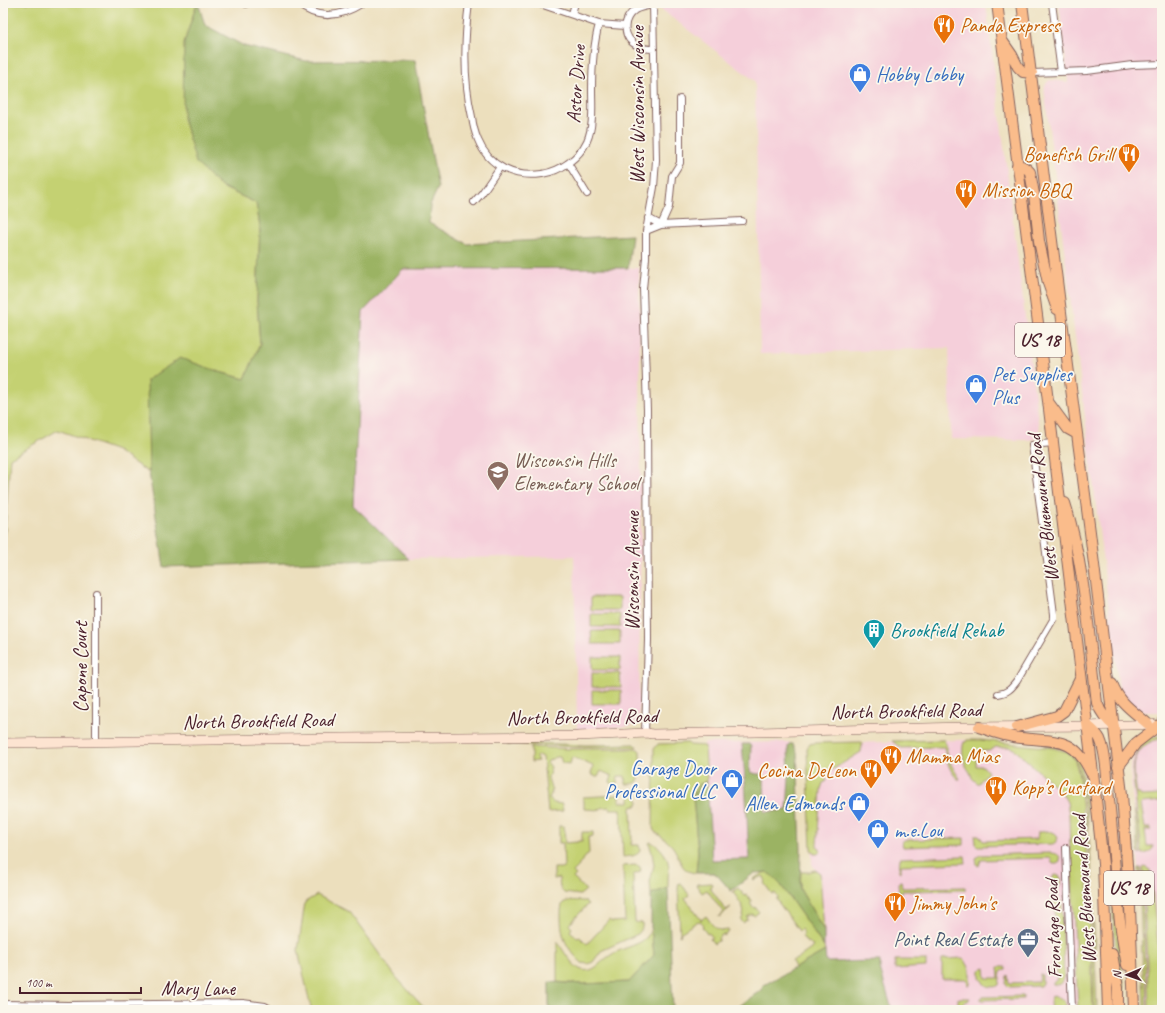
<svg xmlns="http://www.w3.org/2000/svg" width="1165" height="1013" viewBox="0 0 1165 1013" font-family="Caveat,sans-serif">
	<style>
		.built { fill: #f5cfda }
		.green { fill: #c4d172; stroke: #87784e }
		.forest { fill: #9bb364; stroke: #726948 }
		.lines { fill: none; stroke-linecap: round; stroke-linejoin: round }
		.street-casing { stroke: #83625e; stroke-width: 8 }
		.secondary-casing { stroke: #83625e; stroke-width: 10 }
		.primary-casing { stroke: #83625e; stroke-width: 12 }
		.street { stroke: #fff; stroke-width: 6 }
		.secondary { stroke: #fde4d1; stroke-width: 9 }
		.primary { stroke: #fabc8b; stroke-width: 10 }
		.labels { text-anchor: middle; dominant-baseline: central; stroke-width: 3.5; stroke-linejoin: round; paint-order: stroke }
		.shield { fill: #fbf7ec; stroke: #7f6065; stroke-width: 1 }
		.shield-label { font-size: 19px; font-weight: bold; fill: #4a1f2b }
		.food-label { font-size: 20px; fill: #c56008; stroke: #fbf7ec; text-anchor: start }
		.shop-label { font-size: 20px; fill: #366cbe; stroke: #fbf7ec; text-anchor: start }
		.street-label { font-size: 20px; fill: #4a1f2b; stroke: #fbf7ec }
		.education-label { font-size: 20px; fill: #785e54; stroke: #fbf7ec; text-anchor: start }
		.culture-label { font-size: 20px; fill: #0d838f; stroke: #fbf7ec; text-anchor: start }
		.service-label { font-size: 20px; fill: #4e5e75; stroke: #fbf7ec; text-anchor: end }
	</style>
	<rect width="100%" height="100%" fill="#fbf7ec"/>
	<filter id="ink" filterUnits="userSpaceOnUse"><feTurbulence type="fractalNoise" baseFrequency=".025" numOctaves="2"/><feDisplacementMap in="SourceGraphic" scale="8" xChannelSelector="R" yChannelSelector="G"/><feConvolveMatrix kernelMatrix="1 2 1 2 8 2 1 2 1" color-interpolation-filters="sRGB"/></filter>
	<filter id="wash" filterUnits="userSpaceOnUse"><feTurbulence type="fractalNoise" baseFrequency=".012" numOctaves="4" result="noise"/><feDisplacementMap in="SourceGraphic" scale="16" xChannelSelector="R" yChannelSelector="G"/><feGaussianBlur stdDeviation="0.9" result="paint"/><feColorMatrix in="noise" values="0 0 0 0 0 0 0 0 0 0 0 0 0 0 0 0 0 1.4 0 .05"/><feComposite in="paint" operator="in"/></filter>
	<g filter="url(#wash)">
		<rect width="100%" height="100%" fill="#ecdfbd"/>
		<path class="built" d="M 794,3 L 986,3 L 1040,437 L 1036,439 L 1026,440 L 951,439 L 949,348 L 760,354 L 759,282 L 755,81 L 658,7 L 752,6 L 794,5 Z
			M 1059,3 L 1162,3 L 1162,712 L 1145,712 L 1138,710 L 1132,706 L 1120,692 L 1118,682 L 1044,87 L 1048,81 L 1051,80 L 1068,82 Z
			M 639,268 L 641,479 L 639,722 L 631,726 L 577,730 L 574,556 L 409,559 L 353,505 L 363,312 L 403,269 Z
			M 1162,735 L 1162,1010 L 1144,1010 L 1139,868 L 1130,769 L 1134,753 L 1142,743 L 1154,736 Z
			M 964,740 L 1013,745 L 1071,796 L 1081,1010 L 887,1010 L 824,969 L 819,874 L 812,864 L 809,744 Z
			M 789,742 L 793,870 L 709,872 L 704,743 Z"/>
		<path class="green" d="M 3,3 L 197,3 L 184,43 L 220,186 L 256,203 L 260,226 L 257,301 L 260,344 L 245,379 L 223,373 L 148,380 L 149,473 L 117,451 L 58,430 L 10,458 L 3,559 Z
			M 591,597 L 620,597 L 620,610 L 591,610 Z
			M 591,614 L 620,614 L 620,627 L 591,627 Z
			M 591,631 L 620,631 L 620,644 L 592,644 Z
			M 592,657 L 620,657 L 620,670 L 592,670 Z
			M 592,673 L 620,673 L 621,687 L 592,687 Z
			M 592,690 L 621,690 L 621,704 L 592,704 Z
			M 1162,735 L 1162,739 C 1146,740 1135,752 1134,768 C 1134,777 1136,785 1137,794 L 1140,794 L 1141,796 L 1162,795 L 1162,801 L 1142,803 L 1141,804 L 1145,828 L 1151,828 L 1151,830 L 1145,830 L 1147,846 L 1154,846 C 1152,851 1147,854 1142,854 L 1133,776 C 1133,764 1135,753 1143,744 L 1142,743 L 1149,738 Z
			M 944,740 C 947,745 946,750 948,756 C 950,764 955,771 960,779 L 958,779 C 949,772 946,758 944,747 L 901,748 L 892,741 Z
			M 967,740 L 980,740 L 1053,748 C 1059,750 1068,751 1072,756 C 1080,767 1080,790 1082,803 C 1089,872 1091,941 1093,1010 L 1078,1010 L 1071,858 L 1070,852 L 1069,815 L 1067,802 L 1063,795 L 1046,778 L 1014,749 L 1009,747 L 996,747 L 989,751 L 977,751 L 976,766 L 983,766 L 988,772 L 978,784 L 972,778 C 971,772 967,769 965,764 C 962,758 962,746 964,742 L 966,742 Z
			M 510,742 L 586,745 L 635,744 L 637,747 L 580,747 L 507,744 Z
			M 862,742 L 861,752 L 824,775 L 827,781 L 823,783 L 821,789 L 817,846 L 820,848 L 820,852 L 818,854 L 814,854 L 811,849 L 807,749 L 809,744 L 815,743 Z
			M 688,743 L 690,745 L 705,746 L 707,781 L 698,785 L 693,797 L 698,852 L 696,873 C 679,872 681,857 672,846 C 667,840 660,836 654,831 L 653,828 L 654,749 L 658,744 Z
			M 1045,745 L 1068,748 L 1080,761 L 1086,802 L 1092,875 L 1097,1010 L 1094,1010 C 1092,930 1093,845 1078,766 C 1072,748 1062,748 1045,745 Z
			M 531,747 L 568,749 L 638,749 L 640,751 C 640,758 642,779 636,783 C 633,784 629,784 626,784 L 625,776 L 618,776 L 617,783 L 612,784 L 610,782 L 612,776 L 601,771 L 598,777 L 596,777 L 591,774 L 593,766 L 572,757 L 570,764 L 562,763 L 560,757 L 555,757 L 547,762 L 551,767 L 548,778 L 552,791 L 549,799 L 554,803 L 562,804 L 563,811 L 548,812 L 543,757 L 537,755 L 536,757 L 538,761 L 531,762 Z
			M 630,793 L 635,794 L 639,802 L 636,806 L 631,807 L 632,842 L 631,842 L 631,845 L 639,845 L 640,851 C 636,857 630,856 623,857 L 621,809 L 610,809 L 610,807 L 600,808 L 600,810 L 584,809 L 584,800 L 583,800 L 583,797 L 620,795 L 620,802 L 630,802 Z
			M 1134,806 L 1138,827 L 1140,854 L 1138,853 Z
			M 559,826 L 564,826 L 565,843 L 578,842 L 578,841 L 582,841 L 582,832 L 593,832 L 593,836 L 588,837 L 589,853 L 579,864 L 579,866 L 573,872 L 576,875 L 573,878 L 586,890 L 580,895 L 564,893 L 560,888 L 559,878 L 554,879 L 554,868 L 564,868 L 563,843 L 559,843 Z
			M 1038,832 C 1042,832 1048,831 1052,832 C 1060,834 1059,841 1053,844 L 978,846 L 976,844 L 975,835 L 979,835 L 983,841 L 1037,839 Z
			M 964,838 L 964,845 L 903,847 L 902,842 L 904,840 Z
			M 650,842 C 660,845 669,857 669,869 C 668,875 668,881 668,888 L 651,894 L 650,882 L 654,865 L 652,853 L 649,843 Z
			M 1049,853 C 1056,853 1061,854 1060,862 L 1057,864 L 1053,864 L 1052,863 L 1051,858 L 981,860 L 979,866 L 977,865 L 976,858 L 980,855 Z
			M 965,856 L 966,863 L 901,865 L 901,872 L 899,871 L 900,858 Z
			M 634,865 L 639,866 L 641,869 L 640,872 L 633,875 L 635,922 L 642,923 C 643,927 641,931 638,934 L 601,951 L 593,962 L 588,964 L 582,963 C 566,948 561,937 561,915 C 561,912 561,906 563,903 C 568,899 579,901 585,901 L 588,904 L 569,925 L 572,928 L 570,931 L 578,938 L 580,937 L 587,944 L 609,920 L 612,922 L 625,921 L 623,866 Z
			M 1145,867 L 1150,870 L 1162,980 L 1162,1004 L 1156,1007 L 1149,1008 L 1143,876 L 1143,868 Z
			M 1139,868 L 1141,868 L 1147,1008 L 1144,1007 Z
			M 815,870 L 817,871 L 820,873 L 824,931 L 800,889 L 801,872 L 808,872 Z
			M 768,872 L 781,885 L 824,947 L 825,951 L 795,968 L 792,961 L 794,960 L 795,960 L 811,949 L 813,946 L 809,942 L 807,943 L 802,936 L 804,934 L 801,929 L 799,931 L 776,899 L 778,898 L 775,893 L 772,894 L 764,883 L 766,881 L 763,876 L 761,877 L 760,877 L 754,880 L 753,879 L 763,873 Z
			M 1054,875 C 1062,875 1062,880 1060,886 L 1055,887 L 1053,886 L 1053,876 Z
			M 900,881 L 901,881 L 902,888 L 965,887 L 965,890 L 902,891 L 901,898 L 899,895 L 898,883 Z
			M 679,883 L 681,883 L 689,895 L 685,898 L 701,920 L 706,916 C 712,924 716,933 728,930 L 729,932 L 724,936 L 723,934 L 718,938 L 719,940 L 714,944 L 710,939 L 712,937 L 709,933 L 707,934 L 702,927 L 704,925 L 700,921 L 699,922 L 698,921 L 680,933 L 681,935 L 679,936 L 680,933 L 678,887 Z
			M 711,883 L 712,884 L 710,888 L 726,910 L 731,907 L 719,917 L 719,916 L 723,912 L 707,890 L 702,893 L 696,885 L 697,884 Z
			M 738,888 L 745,896 L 747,895 L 752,902 L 750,903 L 753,908 L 755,907 L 759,912 L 754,916 L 752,914 L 747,917 L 748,919 L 743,923 L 741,920 C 748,911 739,901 733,892 Z
			M 317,895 L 349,912 L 396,977 L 426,1010 L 312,1010 L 310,1004 L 298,950 L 305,902 Z
			M 1052,900 L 1058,900 L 1062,902 L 1064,975 C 1062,981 1061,987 1053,984 L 1053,982 L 1057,980 L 1055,903 L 1049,905 Z
			M 1113,908 L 1116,908 L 1117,915 L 1124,991 L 1125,1010 L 1121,1010 C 1119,976 1115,942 1113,908 Z
			M 651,927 L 654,955 L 629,982 L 583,984 L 557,982 L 557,941 C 562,948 573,968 582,970 C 594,973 599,963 608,957 C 619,948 636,947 646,938 C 649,935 650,931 651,927 Z
			M 964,958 L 970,969 L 970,985 L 968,985 L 967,979 L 942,979 L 942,959 Z
			M 895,960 L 926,960 L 926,967 L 895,969 Z
			M 998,967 L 1006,967 L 1006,969 L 1001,972 L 999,985 C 995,988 989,987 985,985 L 980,978 L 980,970 L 985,968 L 986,978 L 999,978 Z
			M 1040,974 L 1042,975 L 1042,983 L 1040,986 L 1009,987 L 1006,984 L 1007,976 L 1008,975 L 1009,983 L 1039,982 Z
			M 1053,995 C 1061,997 1067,1002 1067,1010 L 1051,1010 C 1050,1005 1049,998 1053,995 Z
			M 1021,996 L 1023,996 L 1023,999 L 981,1000 L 981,998 L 983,997 Z
			M 958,998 L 970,998 L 968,1001 L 964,1002 L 964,1010 L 958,1010 Z"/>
		<path class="forest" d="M 197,3 L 198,3 L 205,25 L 244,46 L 306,61 L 415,60 L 438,188 L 430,205 L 429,223 L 467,244 L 632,235 L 628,268 L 403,269 L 363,312 L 353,505 L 409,559 L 164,567 L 149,473 L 147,380 L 180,358 L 223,373 L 245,379 L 260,344 L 257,301 L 260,226 L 256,203 L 220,186 L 196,163 L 183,118 L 184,43 Z
			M 742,744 L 749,744 L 751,746 L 750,772 L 757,774 L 764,774 L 765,812 L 787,810 L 789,777 L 788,747 L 789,744 L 793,744 L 797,752 L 801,849 L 800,889 L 824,931 L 824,947 L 781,885 L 768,872 L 754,873 L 731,891 L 718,876 L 714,873 L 696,873 L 698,852 L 693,797 L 698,785 L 707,781 L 712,860 L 749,859 C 747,821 746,782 742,744 Z
			M 668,888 L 673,1010 L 549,1010 L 549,982 L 583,984 L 629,982 L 654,955 L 651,927 L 651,894 Z
			M 825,951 L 826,962 L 880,961 L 880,969 L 892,1010 L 734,1010 L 761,990 L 764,985 Z"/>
	</g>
	<g filter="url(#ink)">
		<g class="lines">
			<g class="street-casing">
				<path id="street" d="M 297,3 C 318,21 341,17 363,3
					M 469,3 C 464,41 463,79 472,117 C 473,125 475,133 478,140 C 489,167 515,178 542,174 C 561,171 579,158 587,141 C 594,125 592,106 592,90 C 592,67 593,46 599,24
					M 537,3 L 599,24 L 625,26
					M 1052,3 L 1061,72
					M 246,4 L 249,3
					M 653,5 C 647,6 640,7 635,10 C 621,20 623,39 638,46 C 643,49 649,49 654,49
					M 572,14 L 575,3
					M 1032,73 L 1087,71 L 1132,65 L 1162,64
					M 680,99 L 680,163 L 672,176 L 669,207 L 661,225 L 742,221
					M 568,163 L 587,194
					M 474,202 L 482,193 L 500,167
					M 646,231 L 661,225 L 648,218
					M 96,593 L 96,742
					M 998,694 C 1007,693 1011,689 1017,681 L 1054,618 L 1054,614 L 1032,445 L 1053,443
					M 645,733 L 648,640 L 647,410 L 643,289 L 646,258 L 646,231 L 654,187 L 656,160 L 653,3
					M 1066,848 L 1072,1010
					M 3,1004 L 68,1005 L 243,1003 L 265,1006 L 272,1010"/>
			</g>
			<g class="secondary-casing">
				<path id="secondary" d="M 3,743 L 342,738 L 577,736 L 647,733 L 652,734 C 756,732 861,730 965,727 C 1027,726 1090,727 1153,724"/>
			</g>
			<g class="primary-casing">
				<path id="primary" d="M 997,3 L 1048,401 L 1094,781 L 1103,864 L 1108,1010
					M 1022,3 L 1063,328 L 1090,532 L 1122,794 L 1130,908 L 1134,1010
					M 1003,42 L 1012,55 L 1018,67 L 1023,72 L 1032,73
					M 1017,166 L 1022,166 L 1027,169 L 1030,172 L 1034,194 L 1039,241 L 1048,283 L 1057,309
					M 1049,403 L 1068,429 L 1077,434
					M 1065,503 C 1085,567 1089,636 1097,703 C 1101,713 1105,719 1114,726
					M 1112,683 C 1119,703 1133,711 1148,724
					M 1088,726 C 1093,730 1097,733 1100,739 C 1106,752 1107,776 1108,790 C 1115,848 1115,908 1127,965
					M 979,727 C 993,732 1006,737 1021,738 C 1056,742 1074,736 1091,773
					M 1017,727 L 1057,716 L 1064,711 L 1081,677
					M 1118,767 L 1136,743 L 1162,723
					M 1112,954 L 1118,988 L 1118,1010"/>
			</g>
			<use href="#street" class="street"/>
			<use href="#secondary" class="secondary"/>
			<use href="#primary" class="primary"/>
		</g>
	</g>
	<defs>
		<g id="restaurant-pin" transform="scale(1.15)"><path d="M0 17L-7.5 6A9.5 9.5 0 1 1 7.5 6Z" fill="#e8710a" stroke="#fbf7ec"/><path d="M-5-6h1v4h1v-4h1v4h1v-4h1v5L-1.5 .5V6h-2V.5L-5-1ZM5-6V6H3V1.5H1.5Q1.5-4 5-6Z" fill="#fff"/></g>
		<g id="shop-pin" transform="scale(1.15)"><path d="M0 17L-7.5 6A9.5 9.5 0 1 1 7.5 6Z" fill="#3f7fe0" stroke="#fbf7ec"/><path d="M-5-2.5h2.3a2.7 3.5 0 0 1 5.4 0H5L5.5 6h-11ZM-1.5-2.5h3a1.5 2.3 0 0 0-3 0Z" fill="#fff"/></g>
		<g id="school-pin" transform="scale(1.15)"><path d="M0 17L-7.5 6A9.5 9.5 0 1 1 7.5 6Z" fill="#8d6e63" stroke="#fbf7ec"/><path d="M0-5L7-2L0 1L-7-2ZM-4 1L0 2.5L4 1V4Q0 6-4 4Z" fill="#fff"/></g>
		<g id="building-pin" transform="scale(1.15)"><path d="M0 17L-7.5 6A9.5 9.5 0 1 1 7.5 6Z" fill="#0f9aa8" stroke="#fbf7ec"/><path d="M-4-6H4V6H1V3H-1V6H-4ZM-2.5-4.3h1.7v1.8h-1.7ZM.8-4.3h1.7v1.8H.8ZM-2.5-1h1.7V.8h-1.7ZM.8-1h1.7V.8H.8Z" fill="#fff"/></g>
		<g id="office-pin" transform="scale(1.15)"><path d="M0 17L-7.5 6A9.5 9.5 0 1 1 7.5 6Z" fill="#5c6f8a" stroke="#fbf7ec"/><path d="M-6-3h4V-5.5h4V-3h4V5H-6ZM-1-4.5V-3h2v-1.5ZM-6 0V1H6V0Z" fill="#fff"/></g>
	</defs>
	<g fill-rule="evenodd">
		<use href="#restaurant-pin" x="944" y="25"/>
		<use href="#shop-pin" x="860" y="74"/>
		<use href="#restaurant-pin" x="1129" y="154"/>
		<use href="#restaurant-pin" x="966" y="190"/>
		<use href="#shop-pin" x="976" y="385"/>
		<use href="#school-pin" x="498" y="472"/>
		<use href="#building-pin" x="874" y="630"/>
		<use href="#restaurant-pin" x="891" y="756"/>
		<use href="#restaurant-pin" x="871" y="770"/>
		<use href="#shop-pin" x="732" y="780"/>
		<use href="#restaurant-pin" x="996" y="787"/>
		<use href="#shop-pin" x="859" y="803"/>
		<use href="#shop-pin" x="878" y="830"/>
		<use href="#restaurant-pin" x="895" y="903"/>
		<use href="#office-pin" x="1028" y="939"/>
	</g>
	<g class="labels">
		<g class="shield">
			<rect x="1015" y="323" width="50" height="34" rx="3"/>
			<rect x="1104" y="871" width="50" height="34" rx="3"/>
		</g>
		<g class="shield-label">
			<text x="1040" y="340">US 18</text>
			<text x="1129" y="888">US 18</text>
		</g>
		<g class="food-label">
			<text x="960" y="25">Panda Express</text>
			<text x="1114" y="154" text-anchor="end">Bonefish Grill</text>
			<text x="982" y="190">Mission BBQ</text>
			<text x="906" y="756">Mamma Mias</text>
			<text x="856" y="770" text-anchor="end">Cocina DeLeon</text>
			<text x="1012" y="787">Kopp's Custard</text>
			<text x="910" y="903">Jimmy John's</text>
		</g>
		<g class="shop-label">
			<text x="876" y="74">Hobby Lobby</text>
			<text x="992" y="374">Pet Supplies<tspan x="992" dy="23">Plus</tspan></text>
			<text x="716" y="768" text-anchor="end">Garage Door<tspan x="716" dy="23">Professional LLC</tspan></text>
			<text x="844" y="803" text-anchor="end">Allen Edmonds</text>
			<text x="894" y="830">m.e.Lou</text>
		</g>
		<g class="street-label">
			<text transform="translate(576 84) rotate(-86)">Astor Drive</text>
			<text transform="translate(637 105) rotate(-90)">West Wisconsin Avenue</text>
			<text transform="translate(1043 508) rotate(-97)">West Bluemound Road</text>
			<text transform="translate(632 571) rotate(-90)">Wisconsin Avenue</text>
			<text transform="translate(80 667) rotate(-90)">Capone Court</text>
			<text transform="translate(906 711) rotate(-1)">North Brookfield Road</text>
			<text transform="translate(582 717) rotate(-1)">North Brookfield Road</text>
			<text transform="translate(258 721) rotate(-1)">North Brookfield Road</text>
			<text transform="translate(1084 889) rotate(-94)">West Bluemound Road</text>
			<text transform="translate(1053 929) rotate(-92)">Frontage Road</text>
			<text x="198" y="988">Mary Lane</text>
		</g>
		<g class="education-label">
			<text x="514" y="460">Wisconsin Hills<tspan x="514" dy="23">Elementary School</tspan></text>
		</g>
		<g class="culture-label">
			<text x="890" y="630">Brookfield Rehab</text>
		</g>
		<g class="service-label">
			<text x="1012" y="939">Point Real Estate</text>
		</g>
	</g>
	<rect width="1165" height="1013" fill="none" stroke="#fbf7ec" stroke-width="16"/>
	<g transform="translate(1127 975) rotate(268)" stroke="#fbf7ec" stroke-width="3" paint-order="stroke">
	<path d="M0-3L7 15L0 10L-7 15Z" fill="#4a1f2b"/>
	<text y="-6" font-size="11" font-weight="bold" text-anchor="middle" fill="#4a1f2b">N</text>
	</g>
	<path d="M20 987v6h121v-6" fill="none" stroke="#4a1f2b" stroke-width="2"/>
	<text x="26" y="987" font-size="12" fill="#4a1f2b" stroke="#fbf7ec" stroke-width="3" paint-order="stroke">100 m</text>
</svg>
